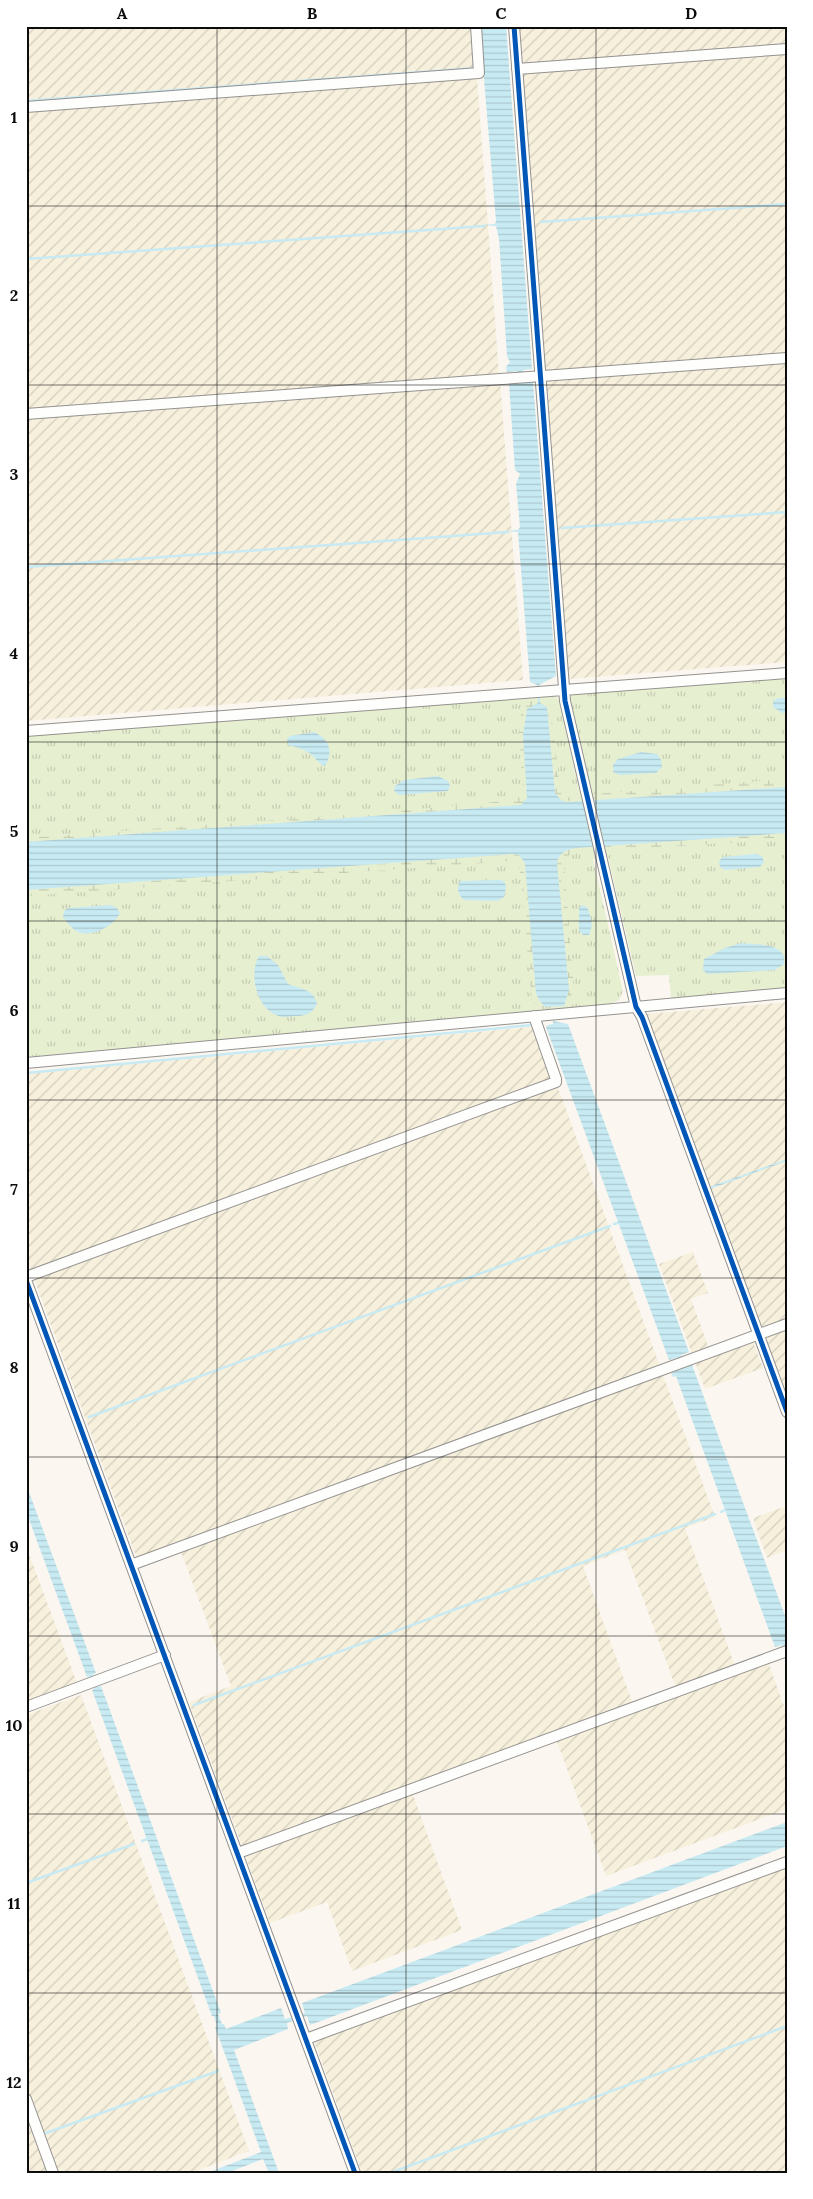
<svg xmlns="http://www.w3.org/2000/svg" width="813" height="2199" viewBox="0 0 813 2199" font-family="Lora,serif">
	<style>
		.farmland { fill: url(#farmland-furrows) }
		.grass { fill: url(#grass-tufts) }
		.wetland { fill: url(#wetland-marsh) }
		.water { fill: url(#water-rules) }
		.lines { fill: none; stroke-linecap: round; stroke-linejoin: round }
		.stream { stroke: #c8eaf3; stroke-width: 2.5 }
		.minor-casing { stroke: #94928f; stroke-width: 12 }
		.minor { stroke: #fefefd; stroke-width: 10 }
		.cycleway-casing { stroke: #fff; stroke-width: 8 }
		.cycleway { stroke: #0057b8; stroke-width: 5 }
		.grid { fill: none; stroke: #0c0c0c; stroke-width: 1; stroke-opacity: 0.55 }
		.neatline { fill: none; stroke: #0c0c0c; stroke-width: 2 }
		.grid-label { font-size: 16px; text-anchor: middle; font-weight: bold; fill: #0c0c0c }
	</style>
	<defs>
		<pattern id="farmland-furrows" width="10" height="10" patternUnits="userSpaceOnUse" patternTransform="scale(1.25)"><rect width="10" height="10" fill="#f7f0dd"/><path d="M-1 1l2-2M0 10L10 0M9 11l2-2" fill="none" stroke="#d3cdbc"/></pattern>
		<pattern id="grass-tufts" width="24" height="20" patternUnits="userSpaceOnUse" patternTransform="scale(1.25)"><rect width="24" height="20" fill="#e7efd1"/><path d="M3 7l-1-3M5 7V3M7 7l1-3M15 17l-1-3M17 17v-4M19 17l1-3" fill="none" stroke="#c5ccb2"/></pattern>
		<pattern id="wetland-marsh" width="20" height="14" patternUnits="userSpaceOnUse" patternTransform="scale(1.25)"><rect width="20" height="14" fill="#e7efd1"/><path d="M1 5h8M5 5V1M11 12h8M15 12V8" fill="none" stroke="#c5ccb2"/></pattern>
		<pattern id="water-rules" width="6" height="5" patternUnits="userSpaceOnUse" patternTransform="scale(1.25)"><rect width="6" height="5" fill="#c8eaf3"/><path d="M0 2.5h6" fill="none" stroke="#abc8cf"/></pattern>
	</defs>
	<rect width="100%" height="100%" fill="#fbf7f0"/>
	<path class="farmland" d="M 26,26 L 472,26 L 476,70 L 26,104 Z
		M 519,26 L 787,26 L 787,354 L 543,372 Z
		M 477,77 L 499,374 L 26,411 L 26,110 Z
		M 787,361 L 787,662 L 568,679 L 545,378 Z
		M 500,381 L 523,680 L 26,721 L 26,418 Z
		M 787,1002 L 787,1395 L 647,1014 Z
		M 532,1027 L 560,1093 L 715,1517 L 685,1528 L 735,1666 L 676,1688 L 625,1550 L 583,1566 L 633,1704 L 242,1846 L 189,1702 L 231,1686 L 181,1552 L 140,1567 L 26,1257 L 26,1074 Z
		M 693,1252 L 708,1293 L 691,1299 L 711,1354 L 752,1339 L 763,1368 L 705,1389 L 659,1264 Z
		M 787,1506 L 787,1550 L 767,1558 L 753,1518 Z
		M 26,1546 L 77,1683 L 26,1702 Z
		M 768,1662 L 787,1714 L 787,1809 L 606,1876 L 556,1739 Z
		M 81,1695 L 249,2151 L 191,2173 L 26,2173 L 26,1715 Z
		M 412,1792 L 462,1930 L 352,1971 L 327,1902 L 270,1923 L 245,1855 Z
		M 787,1866 L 787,2173 L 362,2173 L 314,2041 Z"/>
	<path class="grass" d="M 787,677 L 787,989 L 671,999 L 669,975 L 636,976 L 608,857 L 593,859 L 623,991 L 619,1000 L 612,1003 L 533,1012 L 26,1057 L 26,733 L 553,694 L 559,700 L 579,790 L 589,790 L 569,699 L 573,693 Z"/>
	<path class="wetland" d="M 538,699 L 538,703 L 523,735 L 529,793 L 525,802 L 521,805 L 26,842 L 26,838 L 397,811 L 514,800 L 521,795 L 523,787 L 519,734 L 522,703 Z
		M 540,699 L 550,703 L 560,787 L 567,794 L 581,795 L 787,779 L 787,787 L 562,801 L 555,793 L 547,707 L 540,703 Z
		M 787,833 L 787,839 L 571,853 L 564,861 L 574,991 L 564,1006 L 569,990 L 557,863 C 560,847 577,848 591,847 Z
		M 512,854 L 519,855 L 525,863 L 536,993 L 539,1000 L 545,1007 L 532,1002 L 520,870 L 517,864 L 510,861 L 26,896 L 26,890 Z"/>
	<path class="water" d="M 482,26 L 506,26 L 532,369 L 523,370 L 524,382 L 533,382 L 556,676 L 539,685 L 540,703 L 547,707 L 555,793 L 562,801 L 568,802 L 787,787 L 787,833 L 591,847 C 577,848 560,847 557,863 L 569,990 L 564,1006 L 545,1007 L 539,1000 L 536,993 L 525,863 L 519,855 L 512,854 L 26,890 L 26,842 L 521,805 L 527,798 L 523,735 L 527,709 L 538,703 L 537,685 L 530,682 L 518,532 L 506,531 L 518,530 L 520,527 L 516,484 L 520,474 L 515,470 L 509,384 L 519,383 L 517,371 L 507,372 L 506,367 L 510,362 L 507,356 L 499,239 L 496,226 L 481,225 L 495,224 L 496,221 L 483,68 Z
		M 779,698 L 787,698 L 787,712 L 782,713 L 773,707 L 773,701 Z
		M 314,732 C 329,739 334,751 325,766 C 319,764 317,760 312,755 C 306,750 297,747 288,745 L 287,739 L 290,736 Z
		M 641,752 L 657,754 L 661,760 L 662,767 L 656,773 L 620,775 L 613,772 L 613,765 L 618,759 Z
		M 438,776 L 448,781 L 450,786 L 448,791 L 399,795 L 394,791 L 395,786 L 404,780 Z
		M 756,854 L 762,856 L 764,862 L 760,867 L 725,870 L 720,867 L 719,861 L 723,857 Z
		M 501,880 L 505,882 L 506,888 L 504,897 L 497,901 L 464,900 C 458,894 456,890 460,881 Z
		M 111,905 L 117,908 L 120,913 C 114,925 96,936 81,933 C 73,931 68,923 63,917 L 64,911 L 68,908 Z
		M 582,905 L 587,907 C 591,917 594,925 589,935 L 583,935 L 579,930 L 579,908 Z
		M 741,943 C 755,945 788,942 784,964 L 775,970 L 707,974 L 703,970 L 704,959 L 725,948 Z
		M 259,956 L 267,956 L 278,965 L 288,984 C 299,988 315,990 317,1004 C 312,1014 306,1016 295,1016 C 290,1016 284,1018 279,1016 C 257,1010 248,974 259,956 Z
		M 553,1021 L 568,1024 L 689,1352 L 681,1355 L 685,1367 L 692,1365 L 787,1621 L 787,1657 L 782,1645 L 775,1647 L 676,1376 L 673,1377 L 671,1373 L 680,1369 L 676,1358 L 669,1360 L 546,1027 L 548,1025 L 553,1024 Z
		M 787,1159 L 787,1161 L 710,1189 L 709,1187 Z
		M 26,1484 L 96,1673 L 93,1674 L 98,1687 L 101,1686 L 221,2013 L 218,2014 L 222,2024 L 224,2024 L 226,2029 L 281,2008 L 285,2019 L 305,2013 L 302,2003 L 787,1822 L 787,1846 L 310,2025 L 307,2016 L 287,2023 L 288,2029 L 234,2050 L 279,2173 L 269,2173 L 263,2159 L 227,2173 L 207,2173 L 261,2152 L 215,2027 L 217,2026 L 214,2016 L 212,2016 L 92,1690 L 94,1689 L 89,1676 L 87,1677 L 26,1511 Z"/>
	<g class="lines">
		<path class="stream" d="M 26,101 L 476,68
			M 541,222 L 787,204
			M 26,259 L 484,226
			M 562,528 L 787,512
			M 26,567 L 508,532
			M 26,1073 L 533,1025
			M 614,1224 L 618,1223
			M 89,1417 L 610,1226
			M 721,1512 L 725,1510
			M 194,1705 L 715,1514
			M 142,1841 L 150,1838
			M 26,1883 L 134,1844
			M 46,2133 L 218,2071
			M 390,2173 L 787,2026"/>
		<g class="minor-casing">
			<path id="minor" d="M 514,26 L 565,701 L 636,1007 L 642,1017 L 787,1412
				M 517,69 L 787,49
				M 26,107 L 479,73 L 476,26
				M 26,414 L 787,358
				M 26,731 L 787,673
				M 26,1063 L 787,993
				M 26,1277 L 556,1082 L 556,1079 L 534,1016
				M 26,1280 L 355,2173
				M 131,1565 L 787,1324
				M 26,1707 L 165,1655
				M 238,1853 L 787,1651
				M 306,2039 L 787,1862
				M 26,2099 L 53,2173"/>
		</g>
		<use href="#minor" class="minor"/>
		<g class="cycleway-casing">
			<path id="cycleway" d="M 514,26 L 565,701 L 636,1007 L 642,1017 L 787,1412
				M 26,1280 L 355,2173"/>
		</g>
		<use href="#cycleway" class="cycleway"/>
	</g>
	<path class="grid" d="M 217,26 L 217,2173M 406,26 L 406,2173M 596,26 L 596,2173M 26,206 L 787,206M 26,385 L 787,385M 26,564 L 787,564M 26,742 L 787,742M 26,921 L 787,921M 26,1100 L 787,1100M 26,1278 L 787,1278M 26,1457 L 787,1457M 26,1636 L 787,1636M 26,1814 L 787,1814M 26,1993 L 787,1993"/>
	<rect width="813" height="2199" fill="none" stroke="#ffffff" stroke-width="55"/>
	<rect x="28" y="28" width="758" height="2144" class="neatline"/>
	<g class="grid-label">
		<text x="122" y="19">A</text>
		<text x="312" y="19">B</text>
		<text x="501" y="19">C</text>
		<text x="691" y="19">D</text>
		<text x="14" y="123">1</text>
		<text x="14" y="301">2</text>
		<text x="14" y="480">3</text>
		<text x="14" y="659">4</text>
		<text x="14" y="837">5</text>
		<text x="14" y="1016">6</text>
		<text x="14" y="1195">7</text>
		<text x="14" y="1373">8</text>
		<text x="14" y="1552">9</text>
		<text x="14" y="1731">10</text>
		<text x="14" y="1909">11</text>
		<text x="14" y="2088">12</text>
	</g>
</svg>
